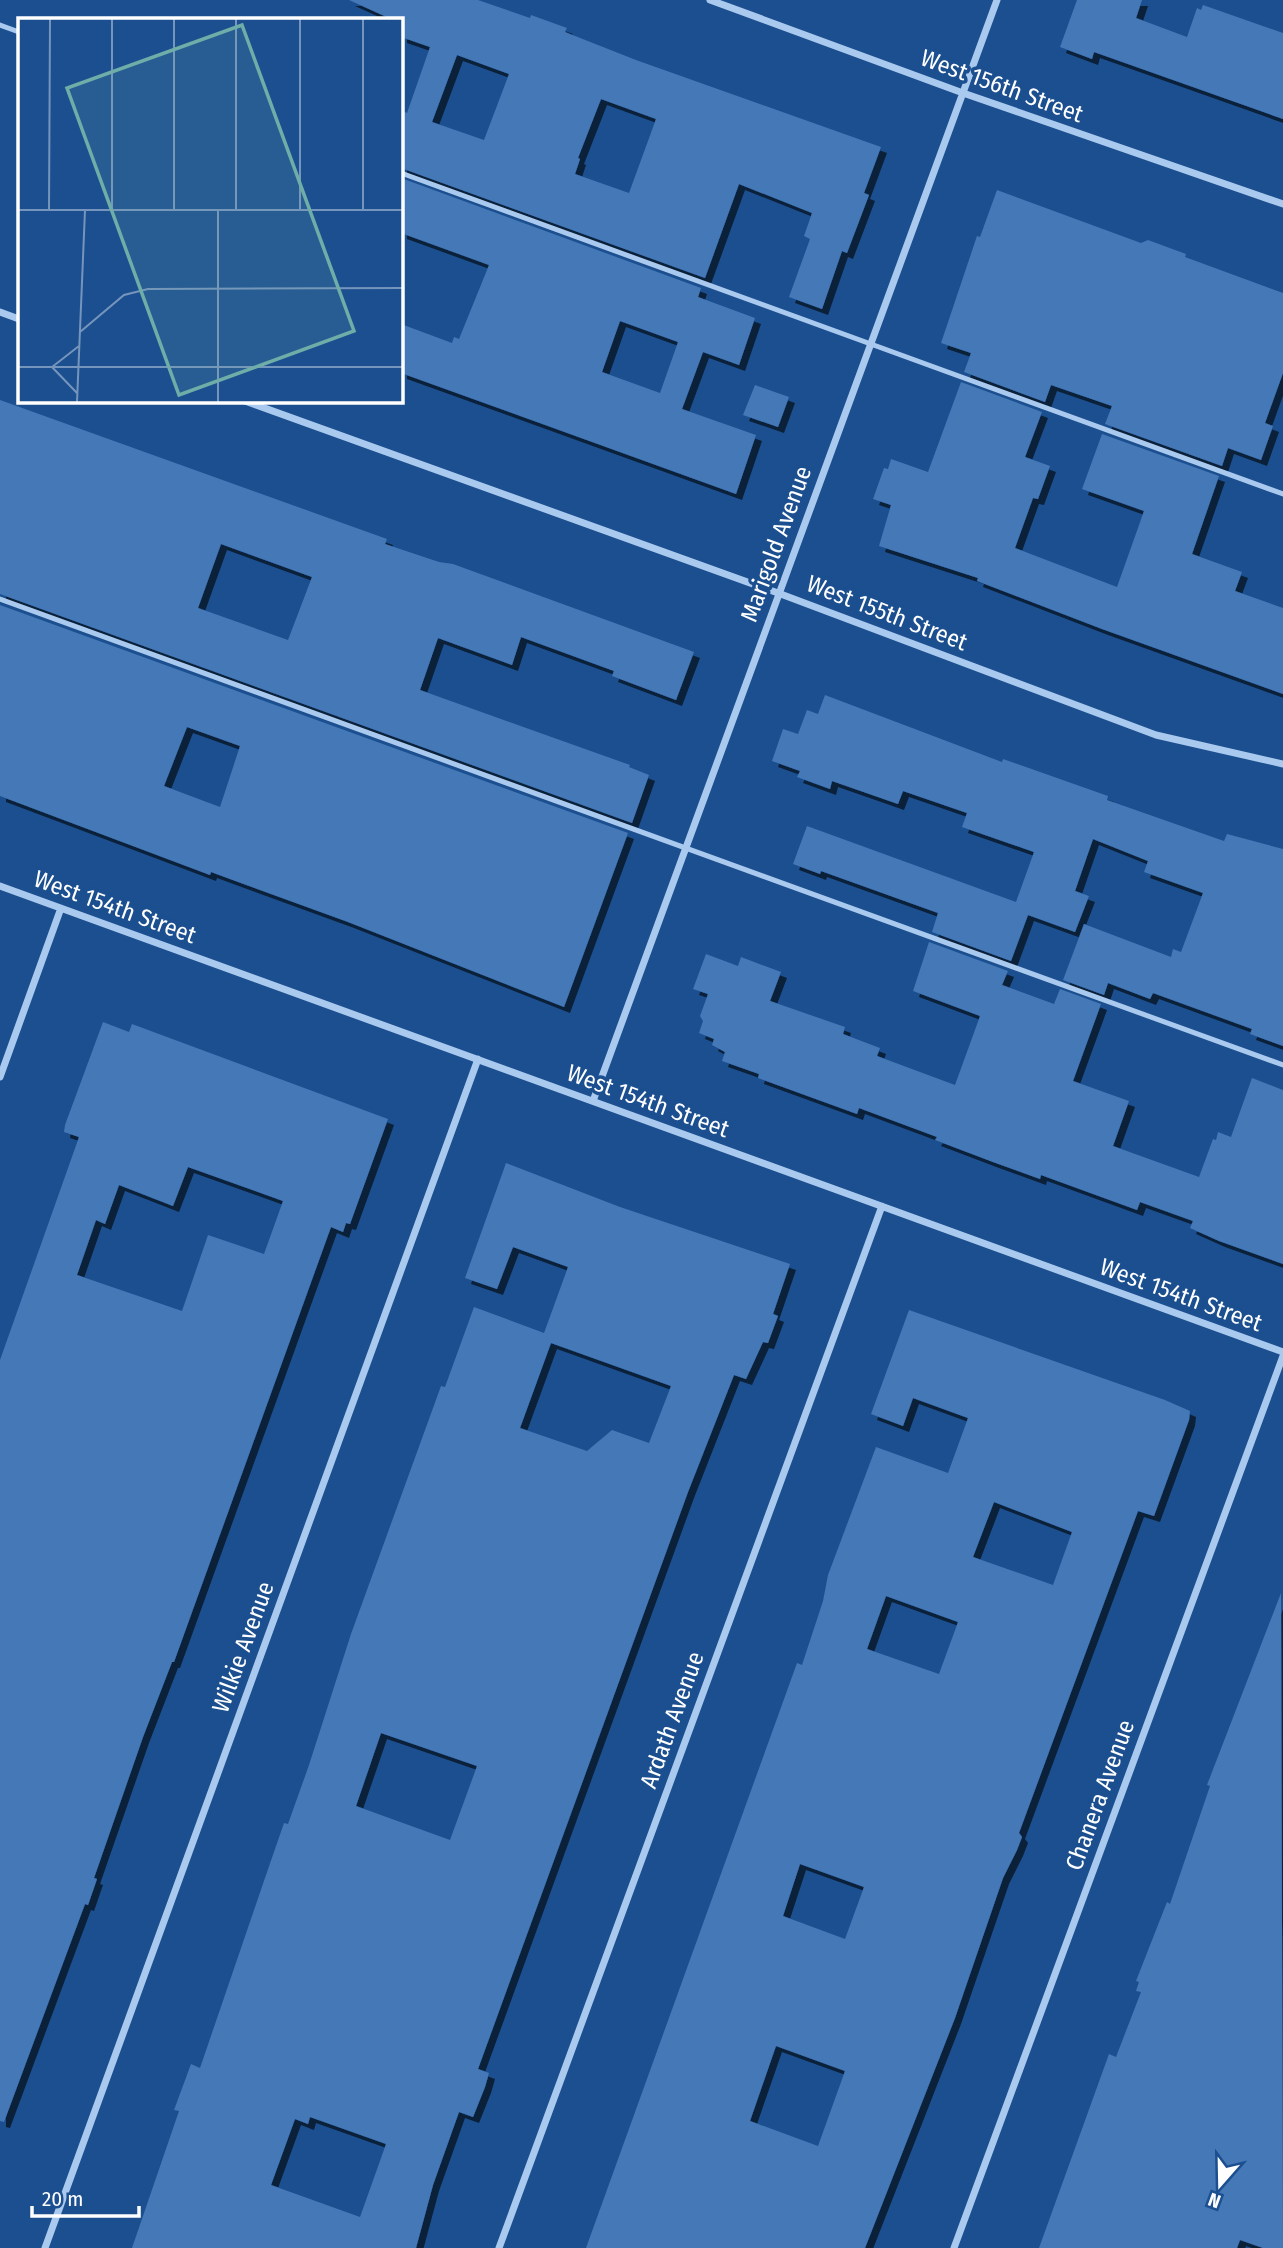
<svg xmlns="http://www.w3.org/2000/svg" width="1283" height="2248" viewBox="0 0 1283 2248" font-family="'Fira Sans Condensed',sans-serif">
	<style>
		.building { fill: #4478b7; fill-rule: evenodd; filter: url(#shadow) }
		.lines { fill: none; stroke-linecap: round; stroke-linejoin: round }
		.service { stroke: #a9c9ee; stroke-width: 5 }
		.minor { stroke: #a9c9ee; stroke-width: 7 }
		.labels { text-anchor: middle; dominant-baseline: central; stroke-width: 7; stroke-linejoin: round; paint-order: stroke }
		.street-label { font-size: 24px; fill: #fff; stroke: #1b4f8f }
		.inset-road { fill: none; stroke: #7695bc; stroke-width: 2 }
		.view { fill: #6fada8; fill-opacity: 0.15; stroke: #6fada8; stroke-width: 3.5 }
		.inset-edge { fill: none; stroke: #fff; stroke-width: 3.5 }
	</style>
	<defs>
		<filter id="shadow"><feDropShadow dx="6" dy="6" stdDeviation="0" flood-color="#0009"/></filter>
	</defs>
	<rect width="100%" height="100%" fill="#1b4f8f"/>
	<path class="building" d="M 349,0 L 478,0 L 530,18 L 531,15 L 567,28 L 565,32 L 636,60 L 881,147 L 864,193 L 869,195 L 847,253 L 842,251 L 822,309 L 789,297 L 810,239 L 804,236 L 812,213 L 739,184 L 705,278 L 401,168 L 401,110 L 407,113 L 430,47 L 401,37 L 401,19 L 391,19 ZM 457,55 L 509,74 L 484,140 L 432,122 ZM 601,99 L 656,119 L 629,193 L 575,174 L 580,159 L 578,158 Z
		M 1077,0 L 1142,0 L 1136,18 L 1187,37 L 1197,8 L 1201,10 L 1203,5 L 1283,33 L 1283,119 L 1094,52 L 1092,59 L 1060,47 Z
		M 401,178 L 701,288 L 698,297 L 755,318 L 739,365 L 703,352 L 682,409 L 756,435 L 736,494 L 401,373 L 401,324 L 452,343 L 454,337 L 459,339 L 489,265 L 401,233 ZM 620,321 L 678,342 L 660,393 L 602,372 Z
		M 997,190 L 1141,243 L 1148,240 L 1186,254 L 1185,257 L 1283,293 L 1283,373 L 1265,423 L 1273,426 L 1261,460 L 1228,448 L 1222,466 L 1105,424 L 1112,406 L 1051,385 L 1045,402 L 964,372 L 971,353 L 941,343 L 977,236 L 980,237 Z
		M 961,382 L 1042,412 L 1025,457 L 1050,466 L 1038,499 L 1033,498 L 1015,548 L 1117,587 L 1144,511 L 1082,489 L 1102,434 L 1219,476 L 1192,554 L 1242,572 L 1235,591 L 1283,608 L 1283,694 L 1102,629 L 977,581 L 978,578 L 879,546 L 891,505 L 873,499 L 884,468 L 888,469 L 891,459 L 928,472 Z
		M 755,385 L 789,397 L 778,427 L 743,415 Z
		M 0,400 L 387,539 L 385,544 L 439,562 L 453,564 L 694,652 L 676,700 L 612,676 L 614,671 L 521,637 L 512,665 L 438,638 L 420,690 L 630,765 L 629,767 L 649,775 L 632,823 L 0,594 ZM 221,544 L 312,577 L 288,640 L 198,608 Z
		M 0,605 L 628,833 L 564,1007 L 348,922 L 211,872 L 210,875 L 0,796 ZM 187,727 L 240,746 L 220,807 L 164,786 Z
		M 825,695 L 1002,762 L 1003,759 L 1108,796 L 1107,800 L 1224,841 L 1227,834 L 1283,849 L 1283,1046 L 1250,1034 L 1252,1029 L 1153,993 L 1150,999 L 1108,983 L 1104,995 L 1063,980 L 1084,924 L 1171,957 L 1173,949 L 1181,952 L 1203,893 L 1144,872 L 1148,861 L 1093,839 L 1075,891 L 1089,896 L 1075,932 L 1028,915 L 1011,961 L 932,932 L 938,913 L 821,871 L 820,874 L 793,864 L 807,826 L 1016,902 L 1034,852 L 962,827 L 967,813 L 903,791 L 898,804 L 832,781 L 830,789 L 797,777 L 800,771 L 772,761 L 783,729 L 798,734 L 807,710 L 818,714 Z
		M 929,942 L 1008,971 L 1002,985 L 1054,1004 L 1060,989 L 1101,1004 L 1073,1081 L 1129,1101 L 1113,1146 L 1199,1177 L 1213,1139 L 1216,1140 L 1218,1132 L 1231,1137 L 1252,1078 L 1283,1090 L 1283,1264 L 1219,1241 L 1190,1228 L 1193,1221 L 1140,1202 L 1137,1210 L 1041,1175 L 1040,1179 L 993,1162 L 935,1140 L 937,1137 L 859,1108 L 857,1114 L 758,1078 L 759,1074 L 722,1061 L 725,1052 L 712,1045 L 714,1039 L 699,1033 L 703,1021 L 700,1016 L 708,994 L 693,989 L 706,954 L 738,966 L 741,957 L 781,972 L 770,1001 L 845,1027 L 843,1034 L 880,1048 L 877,1056 L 955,1085 L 980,1016 L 913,991 Z
		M 103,1022 L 129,1032 L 132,1024 L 388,1119 L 350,1224 L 346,1223 L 343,1232 L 331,1227 L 174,1662 L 172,1662 L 143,1737 L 94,1878 L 97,1879 L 88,1905 L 85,1904 L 4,2122 L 0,2121 L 0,1360 L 79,1137 L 64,1132 L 65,1125 ZM 188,1167 L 283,1201 L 264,1254 L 208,1235 L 182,1311 L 77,1275 L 96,1220 L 105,1224 L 119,1185 L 173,1206 Z
		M 506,1163 L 620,1207 L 790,1264 L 773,1314 L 778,1316 L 768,1343 L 763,1342 L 746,1379 L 734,1375 L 688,1492 L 478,2069 L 489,2073 L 485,2087 L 473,2117 L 459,2112 L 433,2185 L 416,2248 L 132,2248 L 179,2111 L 174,2110 L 191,2064 L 200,2068 L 266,1875 L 284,1823 L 288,1824 L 309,1765 L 351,1634 L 441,1386 L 445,1387 L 474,1307 L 544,1333 L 568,1267 L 513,1247 L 497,1289 L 465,1278 ZM 551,1343 L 671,1386 L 649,1443 L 612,1430 L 587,1451 L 520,1428 ZM 381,1733 L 477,1766 L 450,1840 L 356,1806 ZM 310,2117 L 386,2144 L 360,2217 L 271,2185 L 295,2119 L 308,2124 Z
		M 909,1310 L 1165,1400 L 1190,1411 L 1189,1420 L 1154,1516 L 1138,1511 L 1019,1833 L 1022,1837 L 1017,1850 L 1003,1878 L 955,2018 L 865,2248 L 586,2248 L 797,1663 L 802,1665 L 823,1601 L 828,1575 L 876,1447 L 948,1473 L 968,1418 L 913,1398 L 903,1426 L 871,1414 ZM 994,1502 L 1072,1532 L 1053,1585 L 973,1557 ZM 886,1596 L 958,1622 L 939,1674 L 867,1649 ZM 800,1864 L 864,1887 L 845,1939 L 783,1916 ZM 776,2046 L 845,2071 L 818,2146 L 750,2121 Z
		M 1281,1593 L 1283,2248 L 1263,2248 L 1240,2240 L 1237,2248 L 1039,2248 L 1109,2054 L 1116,2057 L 1141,1992 L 1136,1991 L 1139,1982 L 1136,1981 L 1167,1902 L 1170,1904 L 1210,1786 L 1207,1785 Z"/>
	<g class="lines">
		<path class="service" d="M 0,25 L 19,32
			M 401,173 L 1283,494
			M 0,599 L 1283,1065"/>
		<path class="minor" d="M 710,0 L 963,93 L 1283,204
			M 0,312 L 19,319
			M 245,401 L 778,593 L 1156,735 L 1283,764
			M 0,886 L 1283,1352
			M 0,1077 L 61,908
			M 593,1101 L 997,0
			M 45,2248 L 478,1059
			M 499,2248 L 882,1206
			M 954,2248 L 1283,1356"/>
	</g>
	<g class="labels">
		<g class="street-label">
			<text transform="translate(1002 86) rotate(20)">West 156th Street</text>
			<text transform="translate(776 544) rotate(-70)">Marigold Avenue</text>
			<text transform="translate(887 613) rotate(21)">West 155th Street</text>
			<text transform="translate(115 907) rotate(20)">West 154th Street</text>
			<text transform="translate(648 1101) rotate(20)">West 154th Street</text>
			<text transform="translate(1181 1295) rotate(20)">West 154th Street</text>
			<text transform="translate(243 1647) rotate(-70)">Wilkie Avenue</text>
			<text transform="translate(672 1720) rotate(-70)">Ardath Avenue</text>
			<text transform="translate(1100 1795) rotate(-70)">Chanera Avenue</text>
		</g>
	</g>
	<g transform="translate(18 18)">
		<rect width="385" height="385" fill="#1b4f8f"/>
		<path class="inset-road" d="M 282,1 L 282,192M 345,1 L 345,192M 0,192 L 385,192M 31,192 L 32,1M 94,192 L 94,1M 156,192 L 156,1M 218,192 L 218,1M 62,314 L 106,277 L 130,271 L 385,270M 0,349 L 385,349M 59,375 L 34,349 L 61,328M 59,384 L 67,192M 200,384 L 200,192"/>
		<path class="view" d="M 224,7 L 336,313 L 161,377 L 49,70 Z"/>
		<rect width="385" height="385" class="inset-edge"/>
	</g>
	<g transform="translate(1220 2185) rotate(200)" stroke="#1b4f8f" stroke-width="5" paint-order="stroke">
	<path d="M0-5L12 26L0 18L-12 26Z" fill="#ffffff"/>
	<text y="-10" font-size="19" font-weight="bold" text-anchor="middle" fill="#ffffff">N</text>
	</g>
	<path d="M32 2206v10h107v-10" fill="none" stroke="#ffffff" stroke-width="3.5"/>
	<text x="42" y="2206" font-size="21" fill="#ffffff" stroke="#1b4f8f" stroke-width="5" paint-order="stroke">20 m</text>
</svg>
